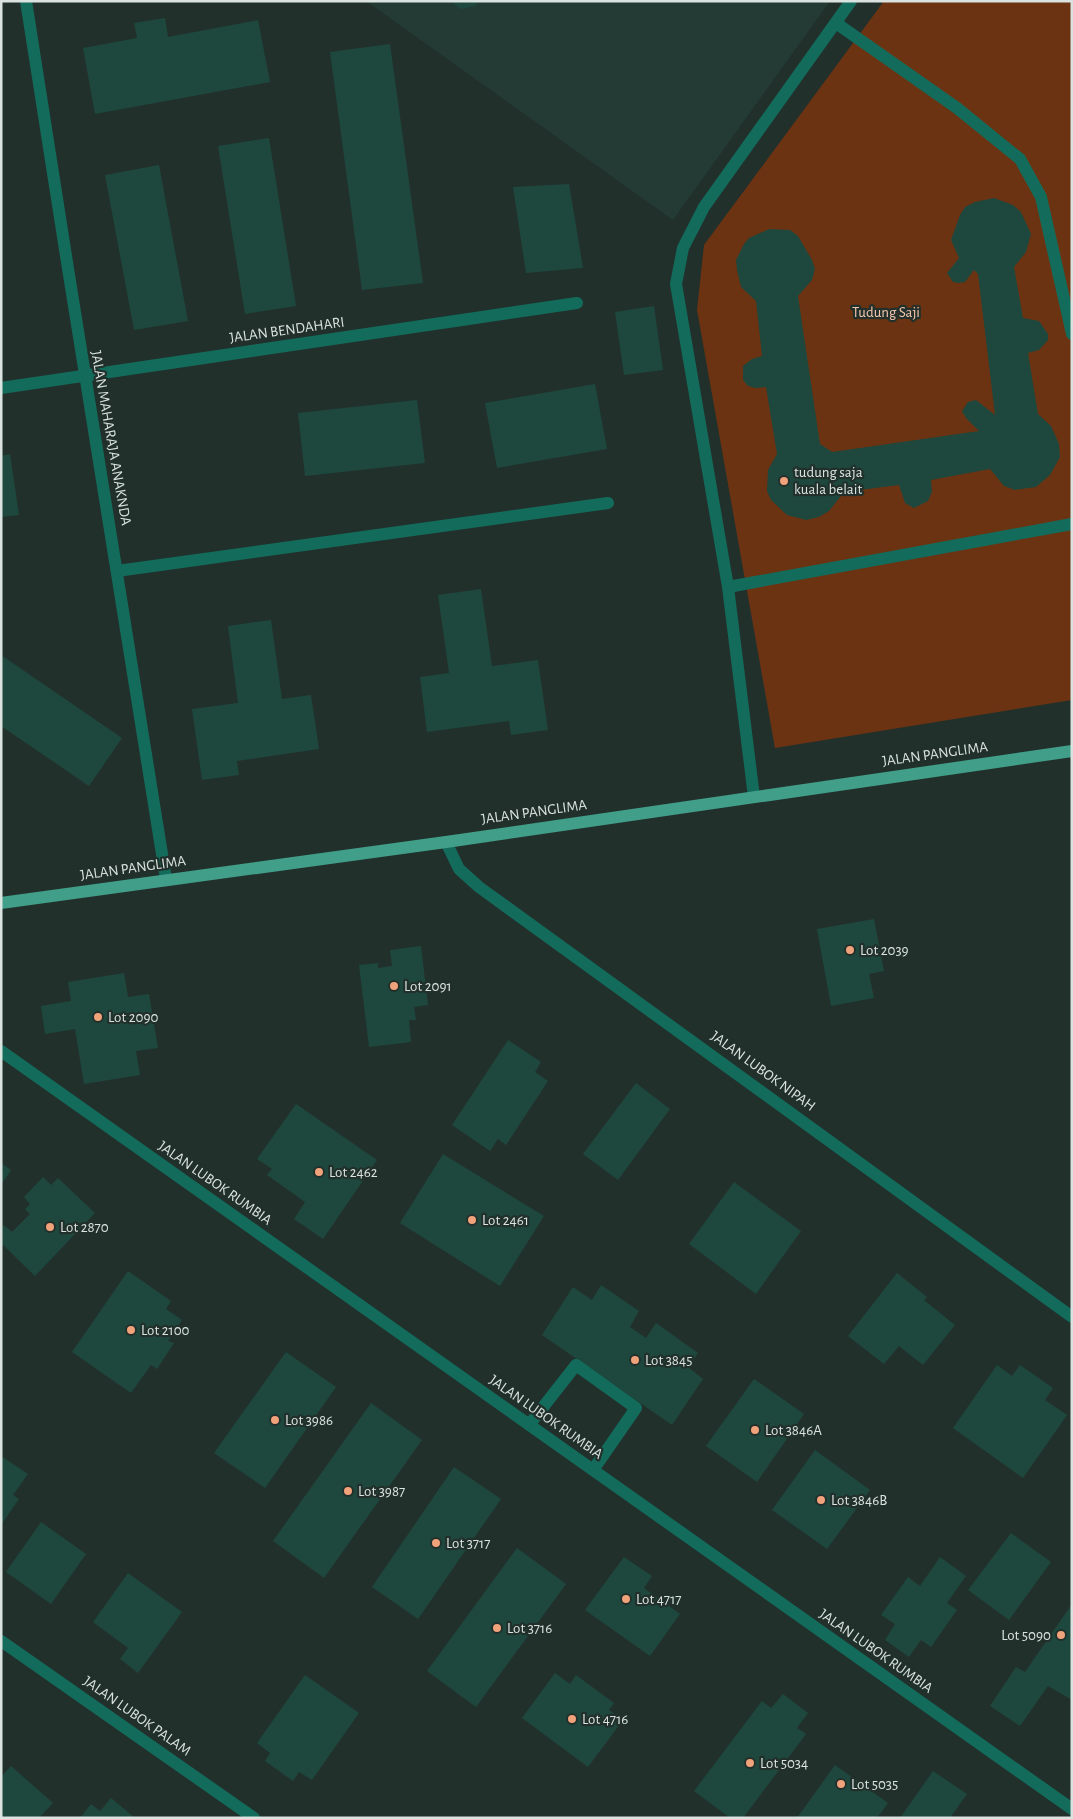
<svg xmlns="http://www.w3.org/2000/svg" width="1073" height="1819" viewBox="0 0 1073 1819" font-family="'Alegreya Sans',sans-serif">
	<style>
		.built { fill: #243b35 }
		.green { fill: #6b3312 }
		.building { fill: #1e483e }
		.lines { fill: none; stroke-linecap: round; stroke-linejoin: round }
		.minor { stroke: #136c5b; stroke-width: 12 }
		.major { stroke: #419f89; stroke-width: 12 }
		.poi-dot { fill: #f0a27a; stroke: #22302c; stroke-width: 2 }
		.labels { text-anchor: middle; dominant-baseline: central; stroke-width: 4.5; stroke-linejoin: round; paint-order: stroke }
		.park-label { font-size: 15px; fill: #f5c6ae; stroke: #22302c }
		.street-label { font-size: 15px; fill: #dae3e0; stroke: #22302c }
		.poi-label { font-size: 15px; fill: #dae3e0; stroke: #22302c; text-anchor: start }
	</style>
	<rect width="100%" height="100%" fill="#22302c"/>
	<path class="built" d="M 366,1 L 830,1 L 673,220 Z"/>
	<path class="green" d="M 884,1 L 1072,1 L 1072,700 L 775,748 L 697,310 L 704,245 Z"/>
	<path class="building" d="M 450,1 L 479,1 L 475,6 L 461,9 Z
		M 165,18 L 168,37 L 258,20 L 270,82 L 95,114 L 83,48 L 137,38 L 134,23 Z
		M 390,44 L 423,283 L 362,290 L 330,52 Z
		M 269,138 L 296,306 L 245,314 L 218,146 Z
		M 159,165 L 188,321 L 134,330 L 105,175 Z
		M 569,184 L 583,268 L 526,273 L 513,187 Z
		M 994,198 L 1013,205 L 1021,212 L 1031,234 L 1026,252 L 1014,267 L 1023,318 L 1039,321 L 1048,334 L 1048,340 L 1039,350 L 1028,353 L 1038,414 L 1051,426 L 1059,444 L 1060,457 L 1050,475 L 1036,487 L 1015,490 L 1004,486 L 990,469 L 931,480 L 932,492 L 928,501 L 914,508 L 905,503 L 899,485 L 844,492 L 829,511 L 819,517 L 806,520 L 787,515 L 771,500 L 767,491 L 768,470 L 777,454 L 766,387 L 756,388 L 748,386 L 743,380 L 743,366 L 752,359 L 762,356 L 756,301 L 741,287 L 737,270 L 736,260 L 744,244 L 749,238 L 769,229 L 790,230 L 798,236 L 812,260 L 815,269 L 812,280 L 798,296 L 820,444 L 832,452 L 979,431 L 966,418 L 962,411 L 968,402 L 976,400 L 995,415 L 978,274 L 974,270 L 965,282 L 959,283 L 953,282 L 947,273 L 959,258 L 951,240 L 960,215 L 965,207 L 975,202 Z
		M 654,306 L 663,370 L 624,375 L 615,312 Z
		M 595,384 L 607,449 L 497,468 L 485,403 Z
		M 417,400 L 425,463 L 305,476 L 298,413 Z
		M 10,454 L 19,515 L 1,517 L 1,456 Z
		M 481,589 L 492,666 L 538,660 L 548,730 L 511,735 L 509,721 L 427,732 L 420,677 L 449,673 L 438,595 Z
		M 271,620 L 282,699 L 311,695 L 319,749 L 237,761 L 239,775 L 202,780 L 192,709 L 238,703 L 228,626 Z
		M 1,655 L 122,738 L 89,786 L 1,726 Z
		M 874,919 L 884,971 L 869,974 L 874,998 L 831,1006 L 817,929 Z
		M 421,946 L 428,1005 L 414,1007 L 416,1020 L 409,1020 L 411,1042 L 369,1047 L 359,965 L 378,963 L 378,968 L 392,966 L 390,950 Z
		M 124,973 L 128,997 L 149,994 L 158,1048 L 136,1051 L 140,1075 L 84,1084 L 75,1029 L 45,1034 L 41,1006 L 71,1001 L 68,982 Z
		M 508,1040 L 541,1062 L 535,1072 L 548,1081 L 506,1145 L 498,1139 L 490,1151 L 452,1125 Z
		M 636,1083 L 670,1109 L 618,1180 L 583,1154 Z
		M 296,1104 L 377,1160 L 323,1239 L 294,1219 L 305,1202 L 267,1175 L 272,1169 L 257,1159 Z
		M 443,1154 L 544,1216 L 500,1286 L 400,1223 Z
		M 1,1163 L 11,1170 L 1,1185 Z
		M 43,1177 L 51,1185 L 58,1178 L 95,1213 L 35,1276 L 1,1243 L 1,1228 L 4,1225 L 12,1232 L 30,1214 L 25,1209 L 30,1204 L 24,1197 Z
		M 734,1182 L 801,1231 L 756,1294 L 689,1244 Z
		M 128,1271 L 171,1301 L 166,1309 L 182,1320 L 168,1341 L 174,1343 L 157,1369 L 151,1365 L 131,1393 L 72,1352 Z
		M 897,1273 L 927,1297 L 924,1300 L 955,1325 L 923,1365 L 899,1346 L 884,1364 L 848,1336 Z
		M 601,1285 L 639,1311 L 630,1327 L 646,1338 L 656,1323 L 698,1353 L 688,1367 L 703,1379 L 672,1425 L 542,1335 L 573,1287 L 592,1300 Z
		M 286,1352 L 336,1387 L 265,1488 L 214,1453 Z
		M 997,1365 L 1012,1376 L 1020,1365 L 1053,1388 L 1045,1400 L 1067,1415 L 1023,1478 L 953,1428 Z
		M 754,1379 L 804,1414 L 757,1482 L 706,1446 Z
		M 371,1403 L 422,1440 L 324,1578 L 273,1541 Z
		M 815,1450 L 870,1490 L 827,1549 L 772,1510 Z
		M 1,1456 L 28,1474 L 13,1495 L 19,1499 L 1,1525 Z
		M 454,1467 L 501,1499 L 418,1619 L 372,1587 Z
		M 41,1522 L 86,1554 L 51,1604 L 6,1572 Z
		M 1011,1533 L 1051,1562 L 1009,1620 L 968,1590 Z
		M 517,1548 L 566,1584 L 476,1707 L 427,1671 Z
		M 624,1557 L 652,1576 L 644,1588 L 680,1614 L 650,1656 L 585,1610 Z
		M 940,1557 L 966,1576 L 947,1603 L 957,1610 L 931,1647 L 921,1640 L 909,1657 L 885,1640 L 895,1624 L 881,1615 L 908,1577 L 920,1586 Z
		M 128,1573 L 182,1612 L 138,1673 L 120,1659 L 128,1648 L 93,1622 Z
		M 1072,1604 L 1072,1700 L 1048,1686 L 1020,1726 L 990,1706 L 1016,1667 L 1025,1672 Z
		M 555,1673 L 570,1684 L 576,1675 L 614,1703 L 609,1710 L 623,1720 L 588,1767 L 522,1718 Z
		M 305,1675 L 359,1713 L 312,1780 L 299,1772 L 293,1781 L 265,1761 L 270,1753 L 257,1743 Z
		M 783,1694 L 808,1713 L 797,1728 L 806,1734 L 743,1818 L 730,1818 L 694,1791 L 762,1701 L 771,1708 Z
		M 835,1765 L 888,1803 L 877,1818 L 797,1818 Z
		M 11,1766 L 53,1803 L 39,1818 L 1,1818 L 1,1777 Z
		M 933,1771 L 967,1794 L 950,1818 L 900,1818 Z
		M 111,1798 L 135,1818 L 80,1818 L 91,1804 L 100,1811 Z"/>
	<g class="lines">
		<path class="minor" d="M 26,1 C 71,294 120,587 166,879
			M 836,23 L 957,108 L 1020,159 L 1041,197 L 1072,334
			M 1,388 L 577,303
			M 117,571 L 608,503
			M 728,587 L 1072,524
			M 754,797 L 728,587 L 676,284 L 683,248 L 704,207 L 851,1
			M 446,842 L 459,869 L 479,887 L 1072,1317
			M 1,1051 L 1072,1809
			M 529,1425 L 576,1365 L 636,1408 L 593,1470
			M 1,1641 L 254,1818"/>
		<path class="major" d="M 1,903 L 446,842 L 1072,751"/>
	</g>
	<g class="poi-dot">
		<circle cx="784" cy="481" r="5"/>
		<circle cx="850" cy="950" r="5"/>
		<circle cx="394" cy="986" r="5"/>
		<circle cx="98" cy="1017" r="5"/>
		<circle cx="319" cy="1172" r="5"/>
		<circle cx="472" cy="1220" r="5"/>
		<circle cx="50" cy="1227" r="5"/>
		<circle cx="131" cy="1330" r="5"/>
		<circle cx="635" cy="1360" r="5"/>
		<circle cx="275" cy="1420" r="5"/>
		<circle cx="755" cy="1430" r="5"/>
		<circle cx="348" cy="1491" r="5"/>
		<circle cx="821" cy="1500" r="5"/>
		<circle cx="436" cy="1543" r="5"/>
		<circle cx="626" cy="1599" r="5"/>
		<circle cx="497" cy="1628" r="5"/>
		<circle cx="1061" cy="1635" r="5"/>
		<circle cx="572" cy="1719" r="5"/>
		<circle cx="750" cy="1763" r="5"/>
		<circle cx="841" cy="1784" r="5"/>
	</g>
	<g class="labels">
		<g class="park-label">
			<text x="886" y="312">Tudung Saji</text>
		</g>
		<g class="street-label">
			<text transform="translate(287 330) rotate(-8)">JALAN BENDAHARI</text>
			<text transform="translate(111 438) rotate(80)">JALAN MAHARAJA ANAKNDA</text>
			<text transform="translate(935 754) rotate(-8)">JALAN PANGLIMA</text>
			<text transform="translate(534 812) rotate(-8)">JALAN PANGLIMA</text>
			<text transform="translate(133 868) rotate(-8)">JALAN PANGLIMA</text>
			<text transform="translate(763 1071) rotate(36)">JALAN LUBOK NIPAH</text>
			<text transform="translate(215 1183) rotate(35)">JALAN LUBOK RUMBIA</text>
			<text transform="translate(546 1417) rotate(35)">JALAN LUBOK RUMBIA</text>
			<text transform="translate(876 1651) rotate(35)">JALAN LUBOK RUMBIA</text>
			<text transform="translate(137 1716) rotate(35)">JALAN LUBOK PALAM</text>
		</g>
		<g class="poi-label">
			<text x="794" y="472">tudung saja<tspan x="794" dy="17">kuala belait</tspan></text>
			<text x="860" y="950">Lot 2039</text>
			<text x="404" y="986">Lot 2091</text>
			<text x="108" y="1017">Lot 2090</text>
			<text x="329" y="1172">Lot 2462</text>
			<text x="482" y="1220">Lot 2461</text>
			<text x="60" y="1227">Lot 2870</text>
			<text x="141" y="1330">Lot 2100</text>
			<text x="645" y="1360">Lot 3845</text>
			<text x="285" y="1420">Lot 3986</text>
			<text x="765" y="1430">Lot 3846A</text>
			<text x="358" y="1491">Lot 3987</text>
			<text x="831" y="1500">Lot 3846B</text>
			<text x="446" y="1543">Lot 3717</text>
			<text x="636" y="1599">Lot 4717</text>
			<text x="507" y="1628">Lot 3716</text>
			<text x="1051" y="1635" text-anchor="end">Lot 5090</text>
			<text x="582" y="1719">Lot 4716</text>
			<text x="760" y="1763">Lot 5034</text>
			<text x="851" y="1784">Lot 5035</text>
		</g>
	</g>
	<rect width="1073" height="1819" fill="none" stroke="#dae3e0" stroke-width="5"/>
</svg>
